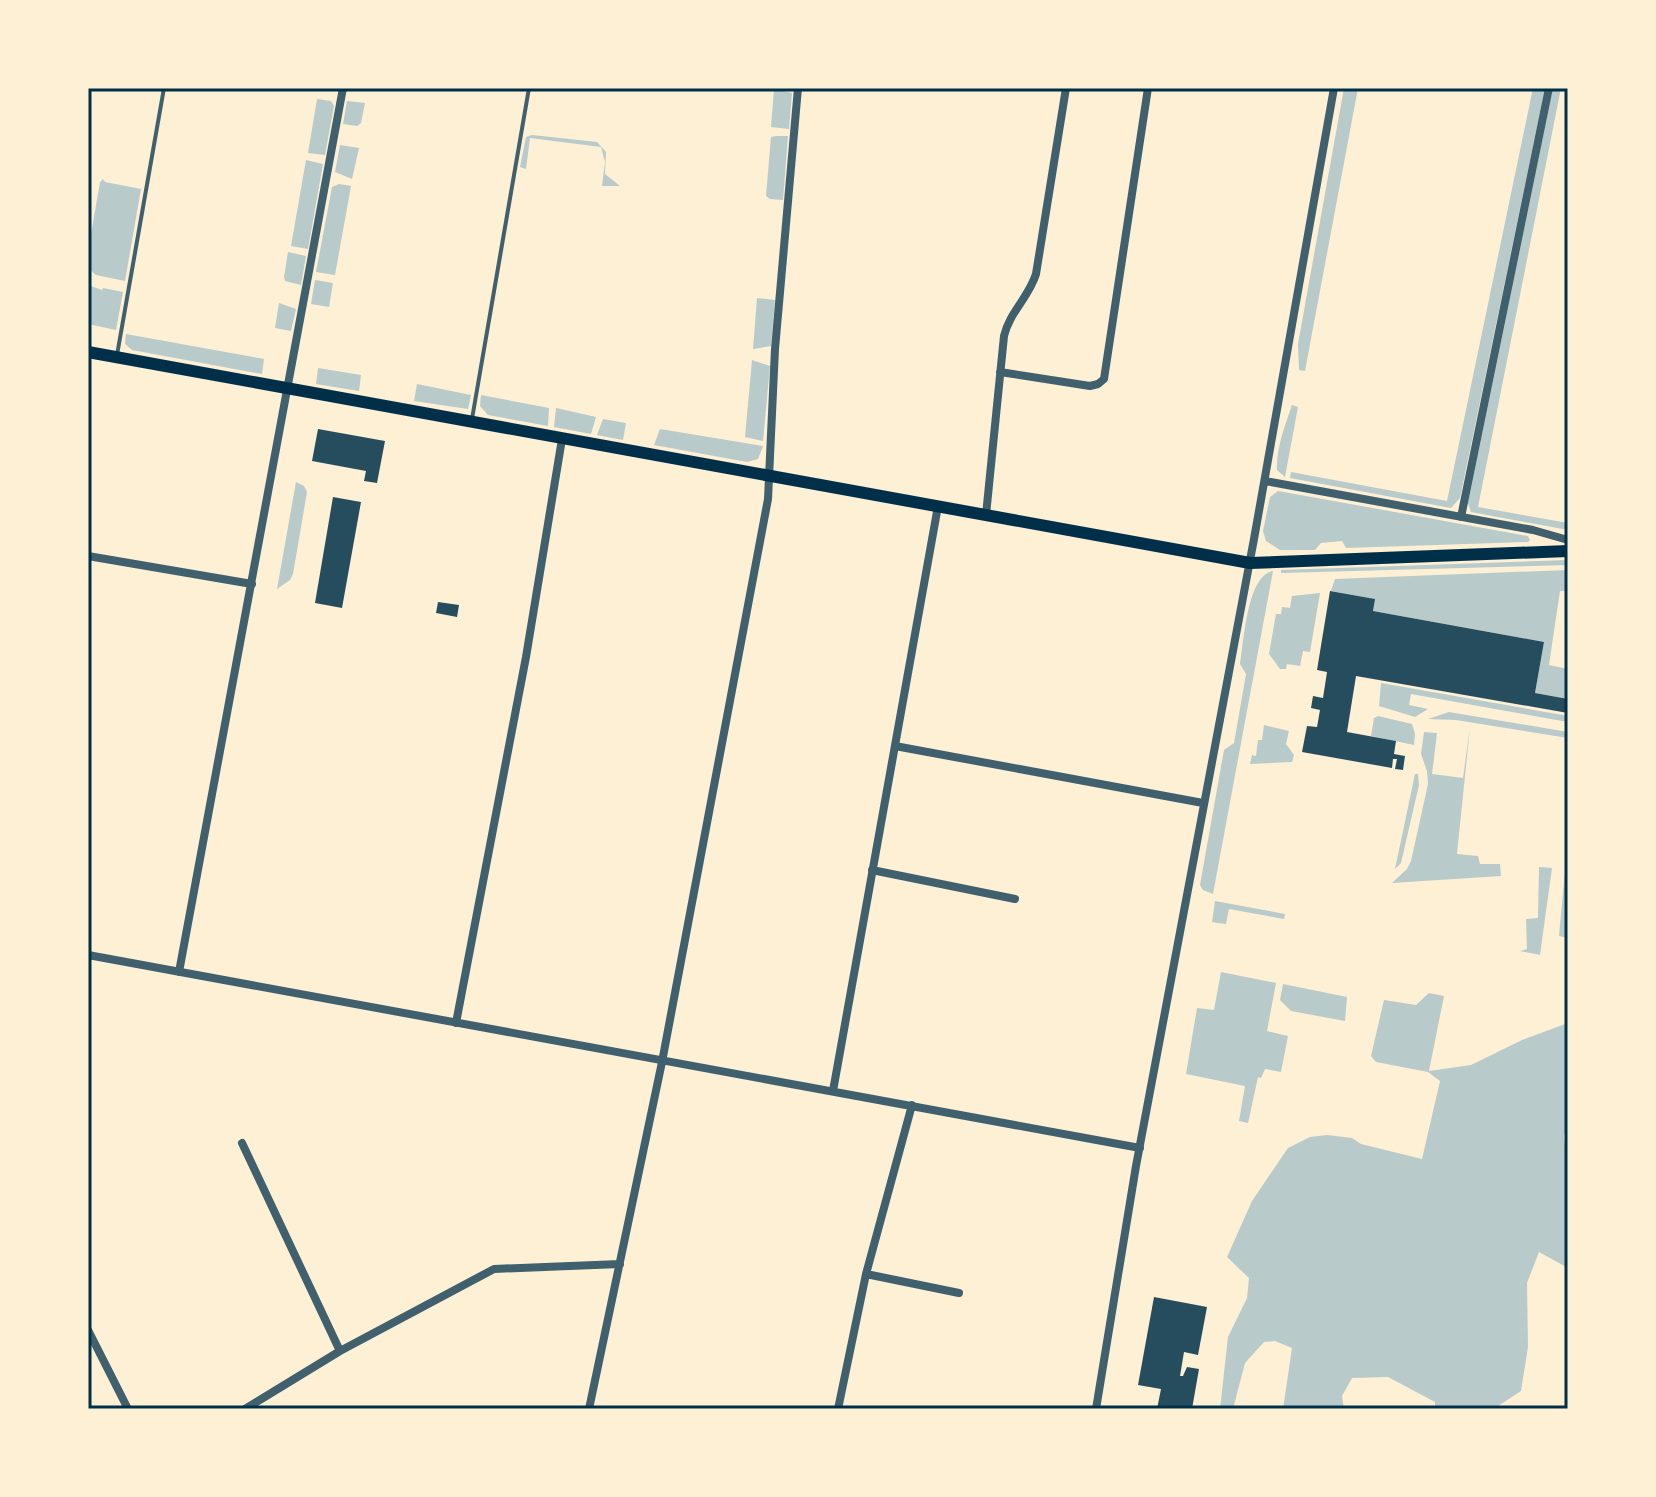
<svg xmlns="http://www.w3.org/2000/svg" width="1656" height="1497" viewBox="0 0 1656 1497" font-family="'Alegreya Sans',sans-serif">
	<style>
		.green { fill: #b9caca }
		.building { fill: #264d5e }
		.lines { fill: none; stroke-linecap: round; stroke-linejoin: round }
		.service { stroke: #3f606c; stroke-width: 4 }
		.minor { stroke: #3f606c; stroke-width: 8 }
		.secondary { stroke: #003049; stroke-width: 12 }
		.neatline { fill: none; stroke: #003049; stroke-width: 3 }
	</style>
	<rect width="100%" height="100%" fill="#fdf0d5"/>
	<path class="green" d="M 1344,88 L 1358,88 L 1305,371 L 1299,370 L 1298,344 Z
		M 1533,88 L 1545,88 L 1460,498 L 1451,508 L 1290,478 L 1291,472 L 1447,501 Z
		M 1553,88 L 1561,88 L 1478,507 L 1568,523 L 1568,530 L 1471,512 L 1468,503 Z
		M 774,89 L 792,93 L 789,129 L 771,127 Z
		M 317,99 L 331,101 L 334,106 L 325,155 L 308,153 Z
		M 347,101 L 365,103 L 361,123 L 357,126 L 343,124 Z
		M 532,135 L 597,142 L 606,152 L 605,174 L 620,186 L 602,186 L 605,162 L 601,147 L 530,138 L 526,169 L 520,167 L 526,137 Z
		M 776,136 L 788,136 L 783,200 L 770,199 L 766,196 L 771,137 Z
		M 340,145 L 359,148 L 352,179 L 335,172 Z
		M 306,160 L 323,164 L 308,249 L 291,246 Z
		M 103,179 L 105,182 L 141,189 L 125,281 L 96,275 L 88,268 L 88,252 L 100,182 Z
		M 339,184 L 351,186 L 335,275 L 316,272 L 332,187 Z
		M 288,252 L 306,256 L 301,285 L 285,281 L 284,277 Z
		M 315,280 L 333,283 L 329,307 L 311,304 Z
		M 88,285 L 102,290 L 103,288 L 123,292 L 116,330 L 88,324 Z
		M 757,298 L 775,300 L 771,346 L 753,349 Z
		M 279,303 L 296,309 L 291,331 L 275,328 Z
		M 126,334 L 264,359 L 262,374 L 132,350 L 125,344 Z
		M 752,360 L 770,366 L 763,441 L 745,437 Z
		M 318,368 L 361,375 L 359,391 L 316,384 Z
		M 417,384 L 471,395 L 468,409 L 414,401 Z
		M 481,395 L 549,408 L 548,426 L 488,415 L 480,406 Z
		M 1292,405 L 1298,407 L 1285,477 L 1277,470 C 1276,448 1285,426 1292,405 Z
		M 556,408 L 596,417 L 591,434 L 554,427 Z
		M 603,419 L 626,423 L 623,440 L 597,435 Z
		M 660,429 L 763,446 L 758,459 L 747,462 L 654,445 Z
		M 296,482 L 304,486 L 307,492 L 293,574 L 290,580 L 277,589 Z
		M 1278,491 L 1528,536 L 1530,540 L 1528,542 L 1346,548 L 1342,541 L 1321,543 L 1315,550 L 1280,550 L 1266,541 L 1263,531 L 1270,497 Z
		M 1568,560 L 1568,565 L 1281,573 L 1281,570 Z
		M 1568,570 L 1568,591 L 1560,591 L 1549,665 L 1568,669 L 1568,699 L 1535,693 L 1544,642 L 1373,611 L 1374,599 L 1331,591 L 1335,579 Z
		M 1273,571 L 1213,894 L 1203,890 L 1200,885 L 1224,750 L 1234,743 L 1246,674 L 1240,664 C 1244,642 1247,575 1273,571 Z
		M 1320,593 L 1310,652 L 1303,651 L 1300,666 L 1287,664 L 1286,669 L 1280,669 L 1269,654 L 1276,614 L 1281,614 L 1282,607 L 1290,608 L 1292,596 Z
		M 1381,683 L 1568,716 L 1568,722 L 1411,694 L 1409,705 L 1428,709 L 1415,717 L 1379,706 Z
		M 1449,712 L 1568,732 L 1568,738 L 1456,720 L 1428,719 Z
		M 1378,716 L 1412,724 L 1415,734 L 1414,745 L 1371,736 L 1374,718 Z
		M 1264,725 L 1289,731 L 1286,744 L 1294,755 L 1292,762 L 1250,764 L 1252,755 L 1256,756 L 1258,740 L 1262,740 Z
		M 1470,727 L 1457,854 L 1478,856 L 1480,864 L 1500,864 L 1501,876 L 1392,883 L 1407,869 L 1411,861 L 1428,784 L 1427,771 L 1421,754 L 1424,732 L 1437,733 L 1432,774 L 1463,778 Z
		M 1415,774 L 1418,774 L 1419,785 L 1401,863 L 1395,869 Z
		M 1568,839 L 1568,938 L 1559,936 Z
		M 1539,867 L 1552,868 L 1540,955 L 1520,951 L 1527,949 L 1526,919 L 1538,918 Z
		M 1215,901 L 1285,914 L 1284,919 L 1229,909 L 1226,924 L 1212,922 Z
		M 1221,972 L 1276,983 L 1267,1031 L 1288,1036 L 1281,1072 L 1265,1069 L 1261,1078 L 1258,1077 L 1248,1123 L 1239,1121 L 1245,1086 L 1186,1074 L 1197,1008 L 1214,1010 Z
		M 1283,984 L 1347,997 L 1345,1021 L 1291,1011 L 1280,1000 Z
		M 1429,993 L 1444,996 L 1429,1071 L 1471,1065 L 1522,1040 L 1568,1023 L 1568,1125 L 1564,1136 L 1568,1175 L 1568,1268 L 1539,1252 L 1527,1283 L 1528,1347 L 1521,1391 L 1495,1408 L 1435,1409 L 1435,1402 L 1388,1377 L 1352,1378 L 1342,1396 L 1344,1409 L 1283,1409 L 1292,1348 L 1275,1341 L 1264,1342 L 1245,1363 L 1233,1409 L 1220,1409 L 1228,1337 L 1247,1298 L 1249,1278 L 1227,1257 L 1252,1201 L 1288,1148 L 1310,1137 L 1327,1135 L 1352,1138 L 1361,1144 L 1422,1159 L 1440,1081 L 1428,1072 L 1376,1062 L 1371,1056 L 1384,1000 L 1416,1005 Z"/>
	<path class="building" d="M 318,429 L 385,441 L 377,483 L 364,481 L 366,471 L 312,461 Z
		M 333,497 L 361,502 L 342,608 L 315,603 Z
		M 1330,591 L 1375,599 L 1373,611 L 1544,642 L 1535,693 L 1568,699 L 1568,713 L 1356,676 L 1347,732 L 1396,741 L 1394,754 L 1405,756 L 1403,770 L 1395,769 L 1397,759 L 1393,759 L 1392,768 L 1302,752 L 1307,726 L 1317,727 L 1320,710 L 1311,708 L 1313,696 L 1323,698 L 1327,672 L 1317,670 Z
		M 438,602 L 459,605 L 457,617 L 436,613 Z
		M 1154,1297 L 1207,1307 L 1198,1355 L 1184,1352 L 1180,1376 L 1183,1376 L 1187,1367 L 1199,1369 L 1192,1409 L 1157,1409 L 1161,1389 L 1138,1385 Z"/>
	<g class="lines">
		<path class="service" d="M 117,355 L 164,88
			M 472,419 L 529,88"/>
		<path class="minor" d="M 1000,372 L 1090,386 L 1098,384 L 1104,379 L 1148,88
			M 1265,481 L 1533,530 L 1568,540
			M 986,515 L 1004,336 C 1009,313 1029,297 1036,274 L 1066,88
			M 1461,517 L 1549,88
			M 88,556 L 252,584
			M 895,746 L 1203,803
			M 872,870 L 1015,899
			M 88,955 L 1140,1148
			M 179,972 L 343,88
			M 456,1023 L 526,657 L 562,439
			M 833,1091 L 938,506
			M 242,1143 L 340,1351
			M 866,1274 L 959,1293
			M 88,1330 L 128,1409
			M 245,1409 L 340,1351 L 494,1269 L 620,1264
			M 589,1409 L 662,1062 L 768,499 L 775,349 L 798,88
			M 838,1409 L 866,1274 L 912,1105
			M 1096,1409 L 1136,1166 L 1254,539 L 1334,88"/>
		<path class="secondary" d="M 88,352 L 1250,563 L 1568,551"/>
	</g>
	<rect width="1656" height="1497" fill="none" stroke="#fdf0d5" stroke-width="180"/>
	<rect x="90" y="90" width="1476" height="1317" class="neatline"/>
</svg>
